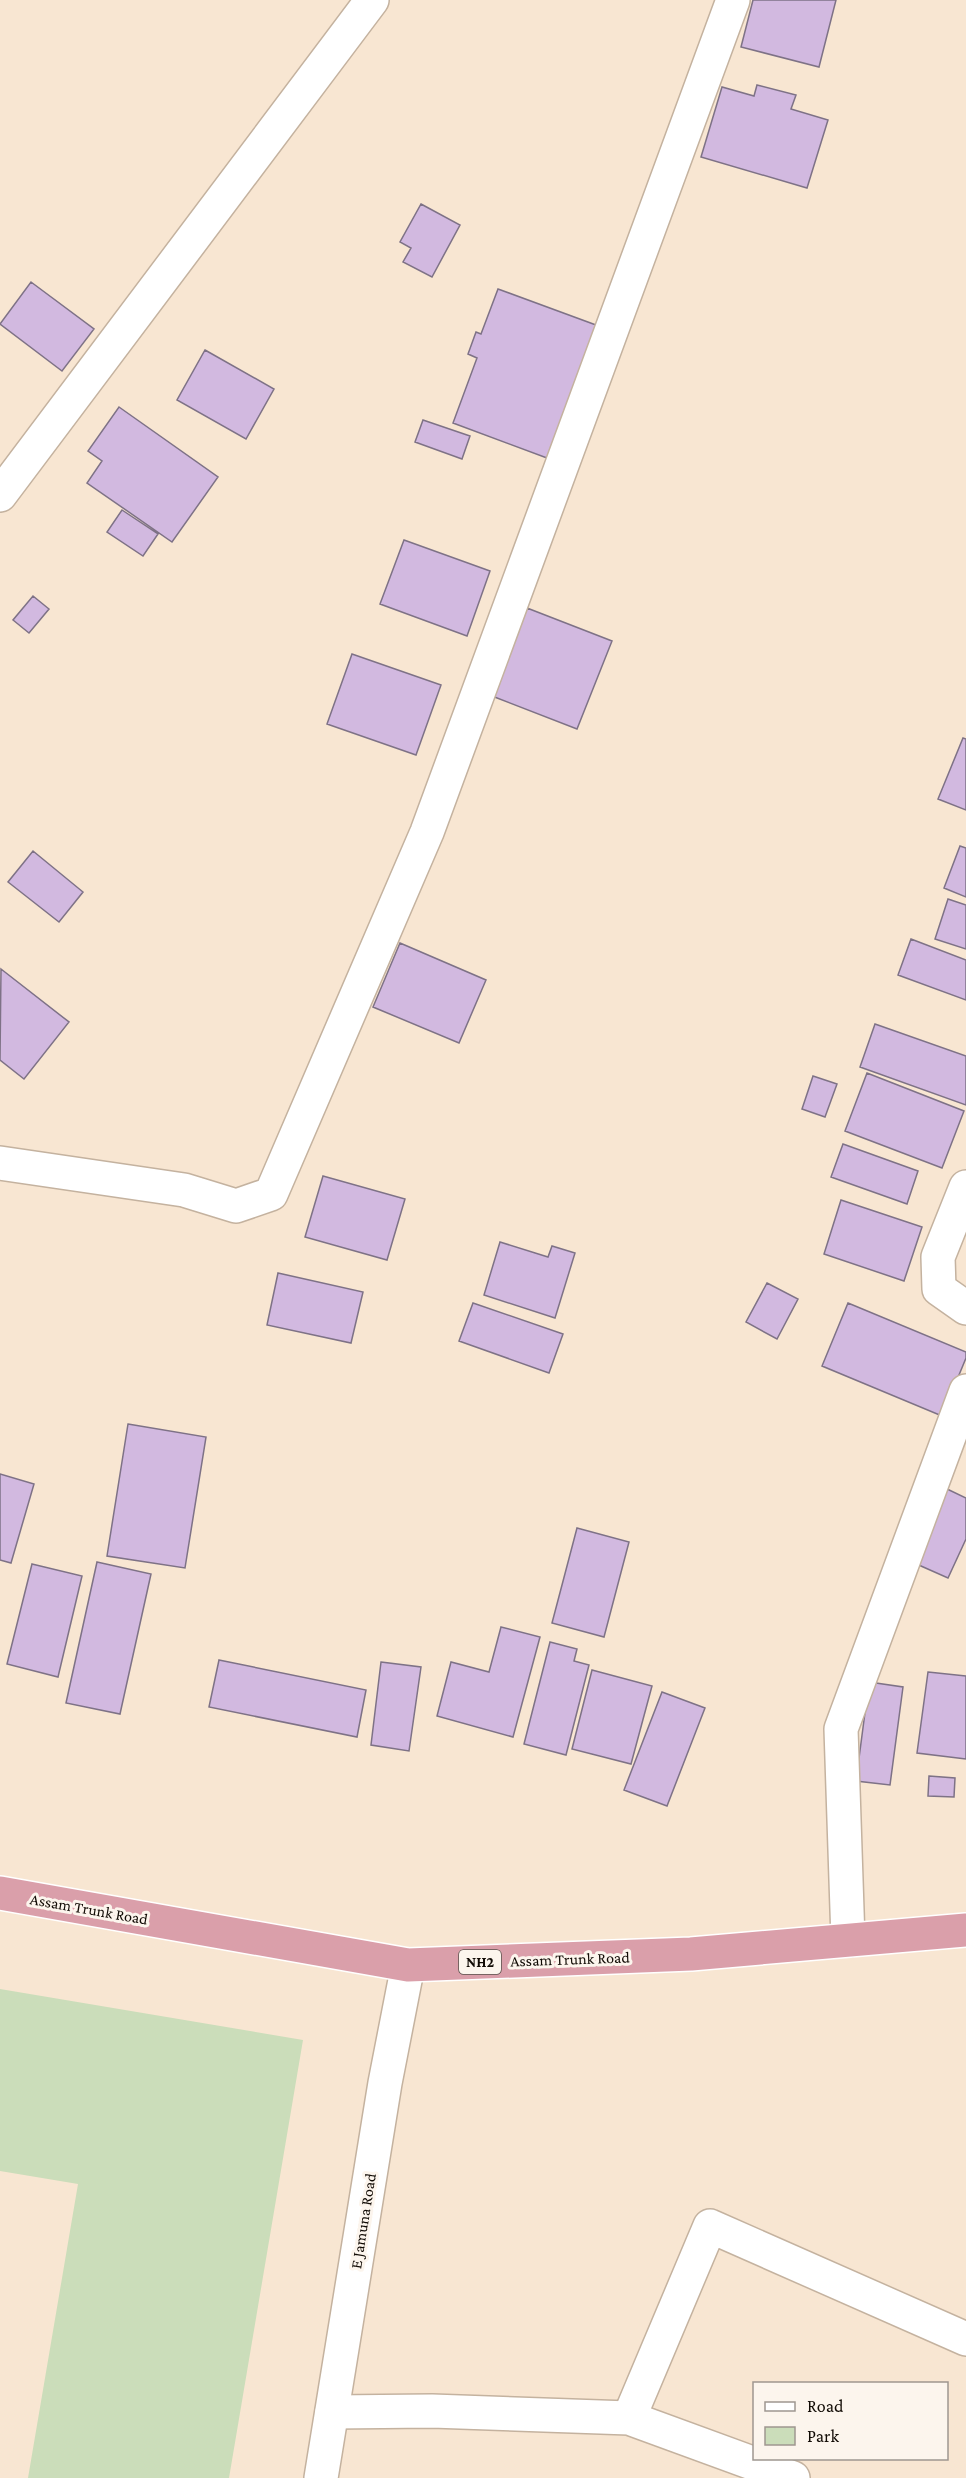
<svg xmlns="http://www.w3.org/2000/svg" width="966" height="2478" viewBox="0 0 966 2478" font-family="'Crimson Pro',serif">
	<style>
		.green { fill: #cbddba }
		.building { fill: #d2b9e0; stroke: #7e7286; stroke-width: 1.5 }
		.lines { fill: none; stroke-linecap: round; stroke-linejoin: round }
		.minor-casing { stroke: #c4b29f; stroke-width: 36 }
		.tertiary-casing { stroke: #c4b29f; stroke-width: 36 }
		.trunk-casing { stroke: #fff; stroke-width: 36 }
		.minor { stroke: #fff; stroke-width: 33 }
		.tertiary { stroke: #fff; stroke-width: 33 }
		.trunk { stroke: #da9faa; stroke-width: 33 }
		.labels { text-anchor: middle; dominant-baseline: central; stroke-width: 6; stroke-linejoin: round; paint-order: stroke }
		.shield { fill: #fcf5ed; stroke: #58514b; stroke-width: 1.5 }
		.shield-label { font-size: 15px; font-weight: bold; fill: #110b05 }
		.street-label { font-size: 16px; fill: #110b05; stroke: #fcf5ed }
	</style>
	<rect width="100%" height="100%" fill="#f8e6d2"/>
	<path class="green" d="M 0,1989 L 303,2040 L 229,2478 L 28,2478 L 78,2184 L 0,2171 Z"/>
	<path class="building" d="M 753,0 L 836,0 L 819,67 L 741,47 Z
		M 757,85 L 796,95 L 791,109 L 828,120 L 807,188 L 701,157 L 722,87 L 754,96 Z
		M 421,204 L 460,225 L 432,277 L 403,262 L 411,248 L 400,242 Z
		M 31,282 L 94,329 L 62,371 L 0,324 Z
		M 498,289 L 596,325 L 547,458 L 453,423 L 477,358 L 468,354 L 476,332 L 481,334 Z
		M 205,350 L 274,389 L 246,439 L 177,400 Z
		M 119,407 L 218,477 L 172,542 L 87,483 L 102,461 L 88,451 Z
		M 423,420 L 470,436 L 462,459 L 415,442 Z
		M 122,510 L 158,534 L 143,556 L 107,532 Z
		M 404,540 L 490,571 L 467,636 L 380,604 Z
		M 33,596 L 49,609 L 29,633 L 13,620 Z
		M 527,608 L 612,641 L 577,729 L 492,696 Z
		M 352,654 L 441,685 L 416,755 L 327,724 Z
		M 963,738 L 966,739 L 966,810 L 938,799 Z
		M 960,846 L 966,848 L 966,897 L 944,888 Z
		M 33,851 L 83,892 L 59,922 L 8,882 Z
		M 948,899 L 966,905 L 966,949 L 935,939 Z
		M 911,939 L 966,960 L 966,1000 L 898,975 Z
		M 400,943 L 486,980 L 459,1043 L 373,1007 Z
		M 1,969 L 69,1022 L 24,1079 L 0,1060 Z
		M 875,1024 L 966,1056 L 966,1105 L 860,1067 Z
		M 867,1073 L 964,1111 L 942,1168 L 845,1131 Z
		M 813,1076 L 837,1084 L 825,1117 L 802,1109 Z
		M 843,1144 L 918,1171 L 907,1204 L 831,1177 Z
		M 323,1176 L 405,1199 L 387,1260 L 305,1237 Z
		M 841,1200 L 922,1227 L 904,1281 L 824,1254 Z
		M 500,1242 L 548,1257 L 552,1246 L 575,1253 L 555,1318 L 484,1295 Z
		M 278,1273 L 363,1292 L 351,1343 L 267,1325 Z
		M 767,1283 L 798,1299 L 777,1339 L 746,1322 Z
		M 473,1303 L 563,1334 L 549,1373 L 459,1341 Z
		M 848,1303 L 966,1352 L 966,1358 L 942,1416 L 822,1366 Z
		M 128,1424 L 206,1437 L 185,1568 L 107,1556 Z
		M 0,1474 L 34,1484 L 11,1563 L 0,1560 Z
		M 945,1488 L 966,1498 L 966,1539 L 948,1578 L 912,1562 Z
		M 577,1528 L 629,1542 L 604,1637 L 552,1623 Z
		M 97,1562 L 151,1574 L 120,1714 L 66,1703 Z
		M 32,1564 L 82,1576 L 58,1677 L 7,1664 Z
		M 501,1627 L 540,1637 L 513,1737 L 437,1716 L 451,1662 L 489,1672 Z
		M 550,1642 L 577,1649 L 574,1661 L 589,1665 L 566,1755 L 524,1744 Z
		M 219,1660 L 366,1690 L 357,1737 L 209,1707 Z
		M 381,1662 L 421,1667 L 409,1751 L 371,1745 Z
		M 592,1670 L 652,1686 L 631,1764 L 572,1749 Z
		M 928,1672 L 966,1676 L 966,1759 L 917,1753 Z
		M 869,1682 L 903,1687 L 890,1785 L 856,1781 Z
		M 662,1692 L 705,1708 L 667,1806 L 624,1790 Z
		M 929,1776 L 955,1778 L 954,1797 L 928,1796 Z"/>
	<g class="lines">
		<g class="minor-casing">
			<path id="minor" d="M 0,495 L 372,0
				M 0,1163 L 184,1190 L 236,1206 L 271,1194 L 427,832 L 733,0
				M 966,1187 L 938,1257 L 939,1289 L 966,1308
				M 848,1940 L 841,1729 L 966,1391
				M 332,2412 L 432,2411 L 629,2418 L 793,2478
				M 629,2418 L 710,2226 L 966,2339"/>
		</g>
		<g class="tertiary-casing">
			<path id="tertiary" d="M 321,2478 L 385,2083 L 408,1965"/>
		</g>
		<g class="trunk-casing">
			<path id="trunk" d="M 0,1893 L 408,1965 L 691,1954 L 966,1930"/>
		</g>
		<use href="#minor" class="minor"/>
		<use href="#tertiary" class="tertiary"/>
		<use href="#trunk" class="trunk"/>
	</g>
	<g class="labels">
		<rect class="shield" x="459" y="1950" width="42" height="24" rx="4.5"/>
		<g class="shield-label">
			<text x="480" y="1962">NH2</text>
		</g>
		<g class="street-label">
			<text transform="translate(89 1909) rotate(10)">Assam Trunk Road</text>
			<text transform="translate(570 1959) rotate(-2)">Assam Trunk Road</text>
			<text transform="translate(363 2221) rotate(-81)">E Jamuna Road</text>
		</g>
	</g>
	<rect x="753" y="2382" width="195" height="78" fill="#fcf5ed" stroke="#9e9790" stroke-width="1.5"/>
	<rect x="765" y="2402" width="30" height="9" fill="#ffffff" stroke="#9e9790" stroke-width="1.5"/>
	<text x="807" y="2412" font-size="18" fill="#110b05">Road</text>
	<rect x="765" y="2427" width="30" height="18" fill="#cbddba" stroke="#9e9790" stroke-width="1.5"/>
	<text x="807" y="2442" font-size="18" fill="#110b05">Park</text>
</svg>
